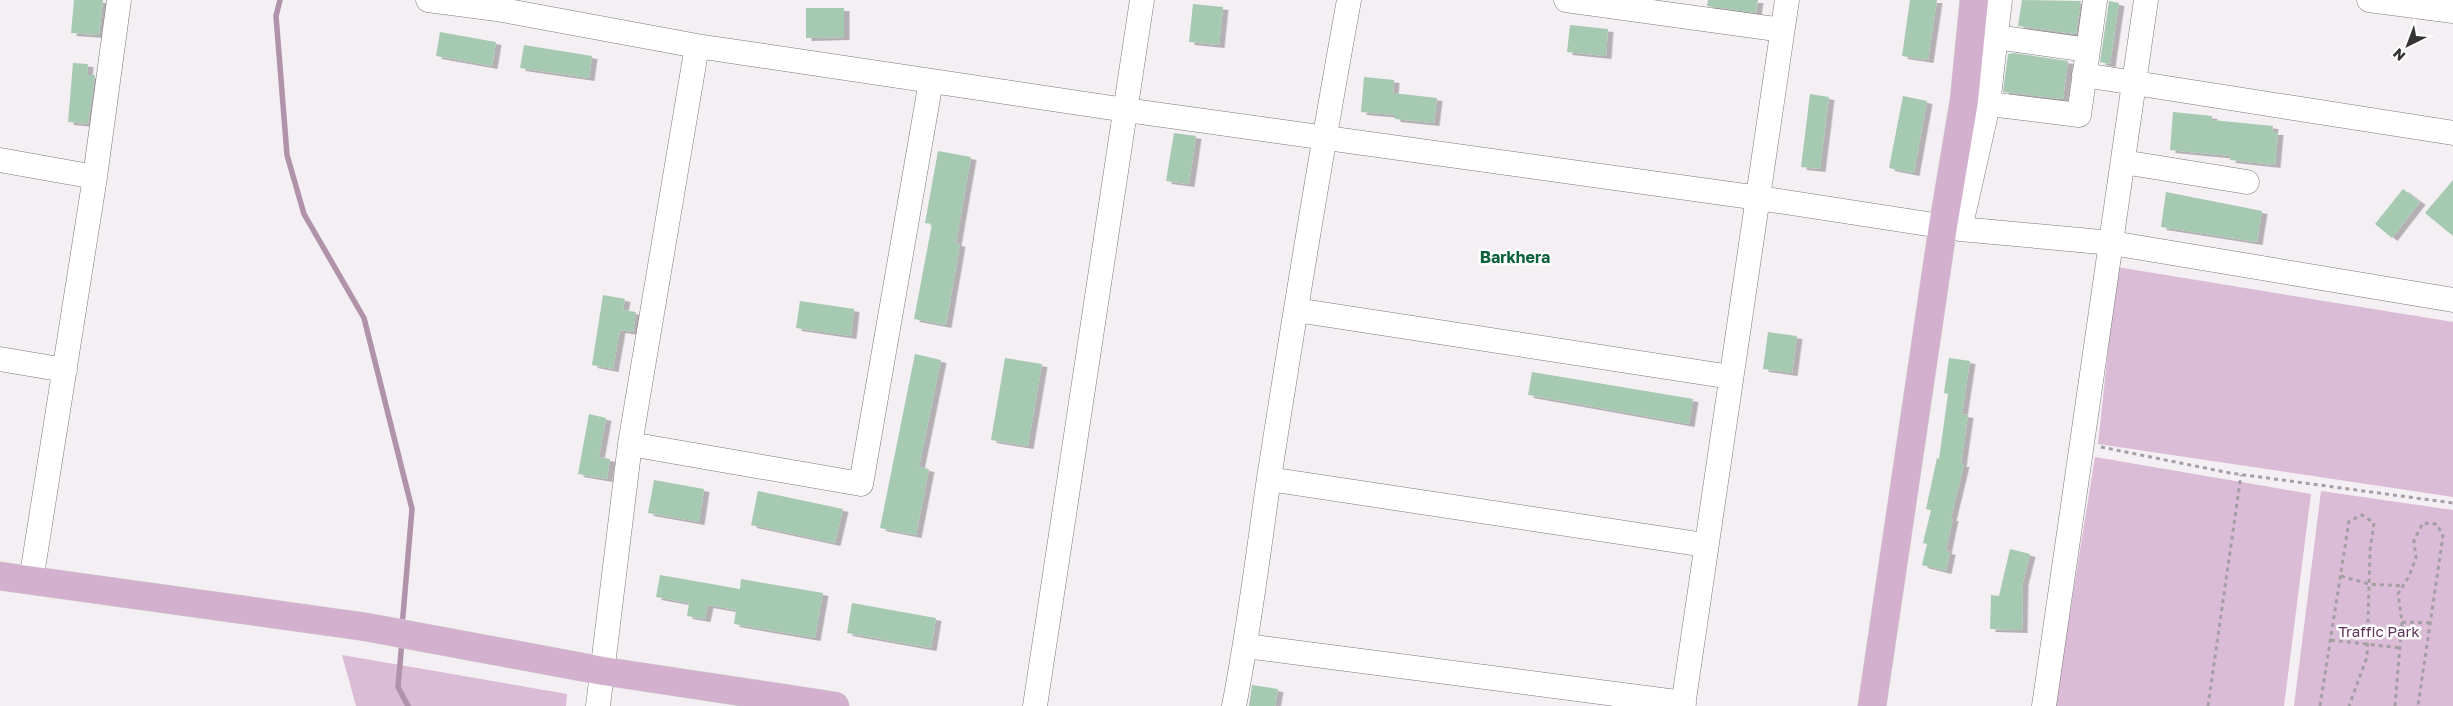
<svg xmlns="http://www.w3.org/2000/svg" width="2453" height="706" viewBox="0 0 2453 706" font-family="'Golos Text',sans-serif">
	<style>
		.green { fill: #dbbcd6 }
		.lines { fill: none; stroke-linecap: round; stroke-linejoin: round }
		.stream { stroke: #b093ab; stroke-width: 5.5 }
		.building { fill: #a6c9b2; filter: url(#shadow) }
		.minor-casing { stroke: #7b777a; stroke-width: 25 }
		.major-casing { stroke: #cfcece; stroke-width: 29 }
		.path { stroke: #a39fa2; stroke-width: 3; stroke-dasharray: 4 4; stroke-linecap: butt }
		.minor { stroke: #fff; stroke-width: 24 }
		.major { stroke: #d3b1ce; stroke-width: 28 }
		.labels { text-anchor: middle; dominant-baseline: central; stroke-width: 5; stroke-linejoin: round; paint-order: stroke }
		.park-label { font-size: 15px; fill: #5d3457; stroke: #fffeff }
		.neighbourhood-label { font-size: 16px; font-weight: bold; fill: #0e623b; stroke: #fffeff }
	</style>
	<defs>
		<filter id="shadow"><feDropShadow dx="5.5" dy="3" stdDeviation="0" flood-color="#0004"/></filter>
	</defs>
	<rect width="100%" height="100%" fill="#f4eff3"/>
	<path class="green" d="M 2117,267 L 2453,322 L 2453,497 L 2098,444 Z
		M 2095,457 L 2311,494 L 2284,706 L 2055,706 Z
		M 2321,491 L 2453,510 L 2453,706 L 2294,706 Z
		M 342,655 L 567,694 L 566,706 L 356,706 Z"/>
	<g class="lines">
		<path class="stream" d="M 280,0 L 276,16 L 287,155 L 304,214 L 364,318 L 412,509 L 402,627
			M 402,641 L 398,687 L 408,706"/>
	</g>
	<path class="building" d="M 74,0 L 103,0 L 99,35 L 71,33 Z
		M 1708,0 L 1758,0 L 1756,13 L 1707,6 Z
		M 1910,0 L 1937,0 L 1928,60 L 1902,56 Z
		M 2022,0 L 2081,1 L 2076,34 L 2018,26 Z
		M 2109,1 L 2119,3 L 2110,64 L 2100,62 Z
		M 1193,4 L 1223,7 L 1219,45 L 1189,42 Z
		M 806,8 L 844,8 L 844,37 L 806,38 Z
		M 1570,25 L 1608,29 L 1606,56 L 1567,52 Z
		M 440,32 L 496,42 L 492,66 L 436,56 Z
		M 524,45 L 592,56 L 589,78 L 520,68 Z
		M 2014,53 L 2068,61 L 2063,99 L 2003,92 L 2008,54 Z
		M 73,63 L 88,64 L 87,75 L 95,75 L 88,124 L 68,122 Z
		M 1364,77 L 1394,80 L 1393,93 L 1437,98 L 1434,123 L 1395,119 L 1395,115 L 1361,112 Z
		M 1810,94 L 1829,97 L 1820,169 L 1801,167 Z
		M 1903,96 L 1927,101 L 1914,173 L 1889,168 Z
		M 2173,112 L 2212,116 L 2212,120 L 2273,126 L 2272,132 L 2278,132 L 2275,165 L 2230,160 L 2231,156 L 2170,150 Z
		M 1174,133 L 1196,136 L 1189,184 L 1166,181 Z
		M 938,151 L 971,157 L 956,243 L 960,244 L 946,325 L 914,319 L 932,224 L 925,223 Z
		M 2453,180 L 2453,236 L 2425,213 Z
		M 2403,189 L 2420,202 L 2392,238 L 2375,224 Z
		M 2166,192 L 2262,211 L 2257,242 L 2161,227 Z
		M 603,295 L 625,299 L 623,310 L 636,312 L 633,332 L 620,330 L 613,369 L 592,365 Z
		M 800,301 L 854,309 L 851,336 L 796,328 Z
		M 1768,332 L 1797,336 L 1792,373 L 1763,369 Z
		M 915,354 L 941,360 L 919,467 L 929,469 L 916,535 L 880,528 Z
		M 1005,358 L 1042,364 L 1028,446 L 991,440 Z
		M 1949,358 L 1970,361 L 1962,414 L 1968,415 L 1961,464 L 1964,464 L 1951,518 L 1953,518 L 1946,551 L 1950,552 L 1946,571 L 1922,565 L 1927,544 L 1923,543 L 1931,510 L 1926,509 L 1937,458 L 1939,459 L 1948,394 L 1944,393 Z
		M 1532,372 L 1693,399 L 1689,424 L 1528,395 Z
		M 589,414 L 606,418 L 599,457 L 610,459 L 607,479 L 578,474 Z
		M 654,480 L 704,489 L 699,522 L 648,513 Z
		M 758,491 L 843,509 L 835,543 L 751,525 Z
		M 2010,549 L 2030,554 L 2023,582 L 2022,630 L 1990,629 L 1991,595 L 1999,596 Z
		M 660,575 L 740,589 L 741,579 L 823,593 L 815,638 L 734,624 L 736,610 L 708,605 L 705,619 L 687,616 L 689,603 L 656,597 Z
		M 852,603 L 936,618 L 931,648 L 847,633 Z
		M 1252,685 L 1278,689 L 1275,706 L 1249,706 Z"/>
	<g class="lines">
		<g class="minor-casing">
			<path id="minor" d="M 428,0 L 497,9 L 697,46 L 1126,110 L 1759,198 L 1960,229 L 2112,243 L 2453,300
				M 1566,0 L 1782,30
				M 2369,0 L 2453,11
				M 1996,37 L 2088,50
				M 2084,75 L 2453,133
				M 1973,102 L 2079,115 L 2095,0
				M 0,160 L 95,177
				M 2123,162 L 2247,182
				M 1960,229 L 1988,105 L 2000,0
				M 1296,310 L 1731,377
				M 0,359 L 65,370
				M 630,444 L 861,484 L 931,81
				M 1269,479 L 1705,545
				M 31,581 L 95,177 L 119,0
				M 1246,646 L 1684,703
				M 598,706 L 630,444 L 697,46
				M 1035,706 L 1142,0
				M 1234,706 C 1249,630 1258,554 1269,478 C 1294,318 1320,159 1349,0
				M 1683,706 L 1787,0
				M 2044,706 L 2146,0"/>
		</g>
		<g class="major-casing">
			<path id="major" d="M 0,576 L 366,627 L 603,671 L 835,706
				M 1872,706 L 1943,226 L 1964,101 L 1974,0"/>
		</g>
		<path class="path" d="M 2101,447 L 2230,473 L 2453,503
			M 2341,576 L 2369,584 L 2403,586
			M 2402,622 L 2430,623
			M 2331,640 L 2401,648
			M 2208,706 L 2241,475
			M 2320,706 L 2349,521 L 2362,515 L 2374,523 L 2370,550 L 2367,657 L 2349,706
			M 2395,706 L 2402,622 L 2398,594 L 2409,576 L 2416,558 L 2414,540 L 2423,523 L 2437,524 L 2443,536 L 2418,706"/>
		<use href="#minor" class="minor"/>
		<use href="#major" class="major"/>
	</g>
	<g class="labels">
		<g class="park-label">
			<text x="2379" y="631">Traffic Park</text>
		</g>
		<g class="neighbourhood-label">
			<text x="1515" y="257">Barkhera</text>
		</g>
	</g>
	<g transform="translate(2408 45) rotate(222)" stroke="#fffeff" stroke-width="4" paint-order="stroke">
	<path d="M0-4L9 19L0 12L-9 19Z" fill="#353334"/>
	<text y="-8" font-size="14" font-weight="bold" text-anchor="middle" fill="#353334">N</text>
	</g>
</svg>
